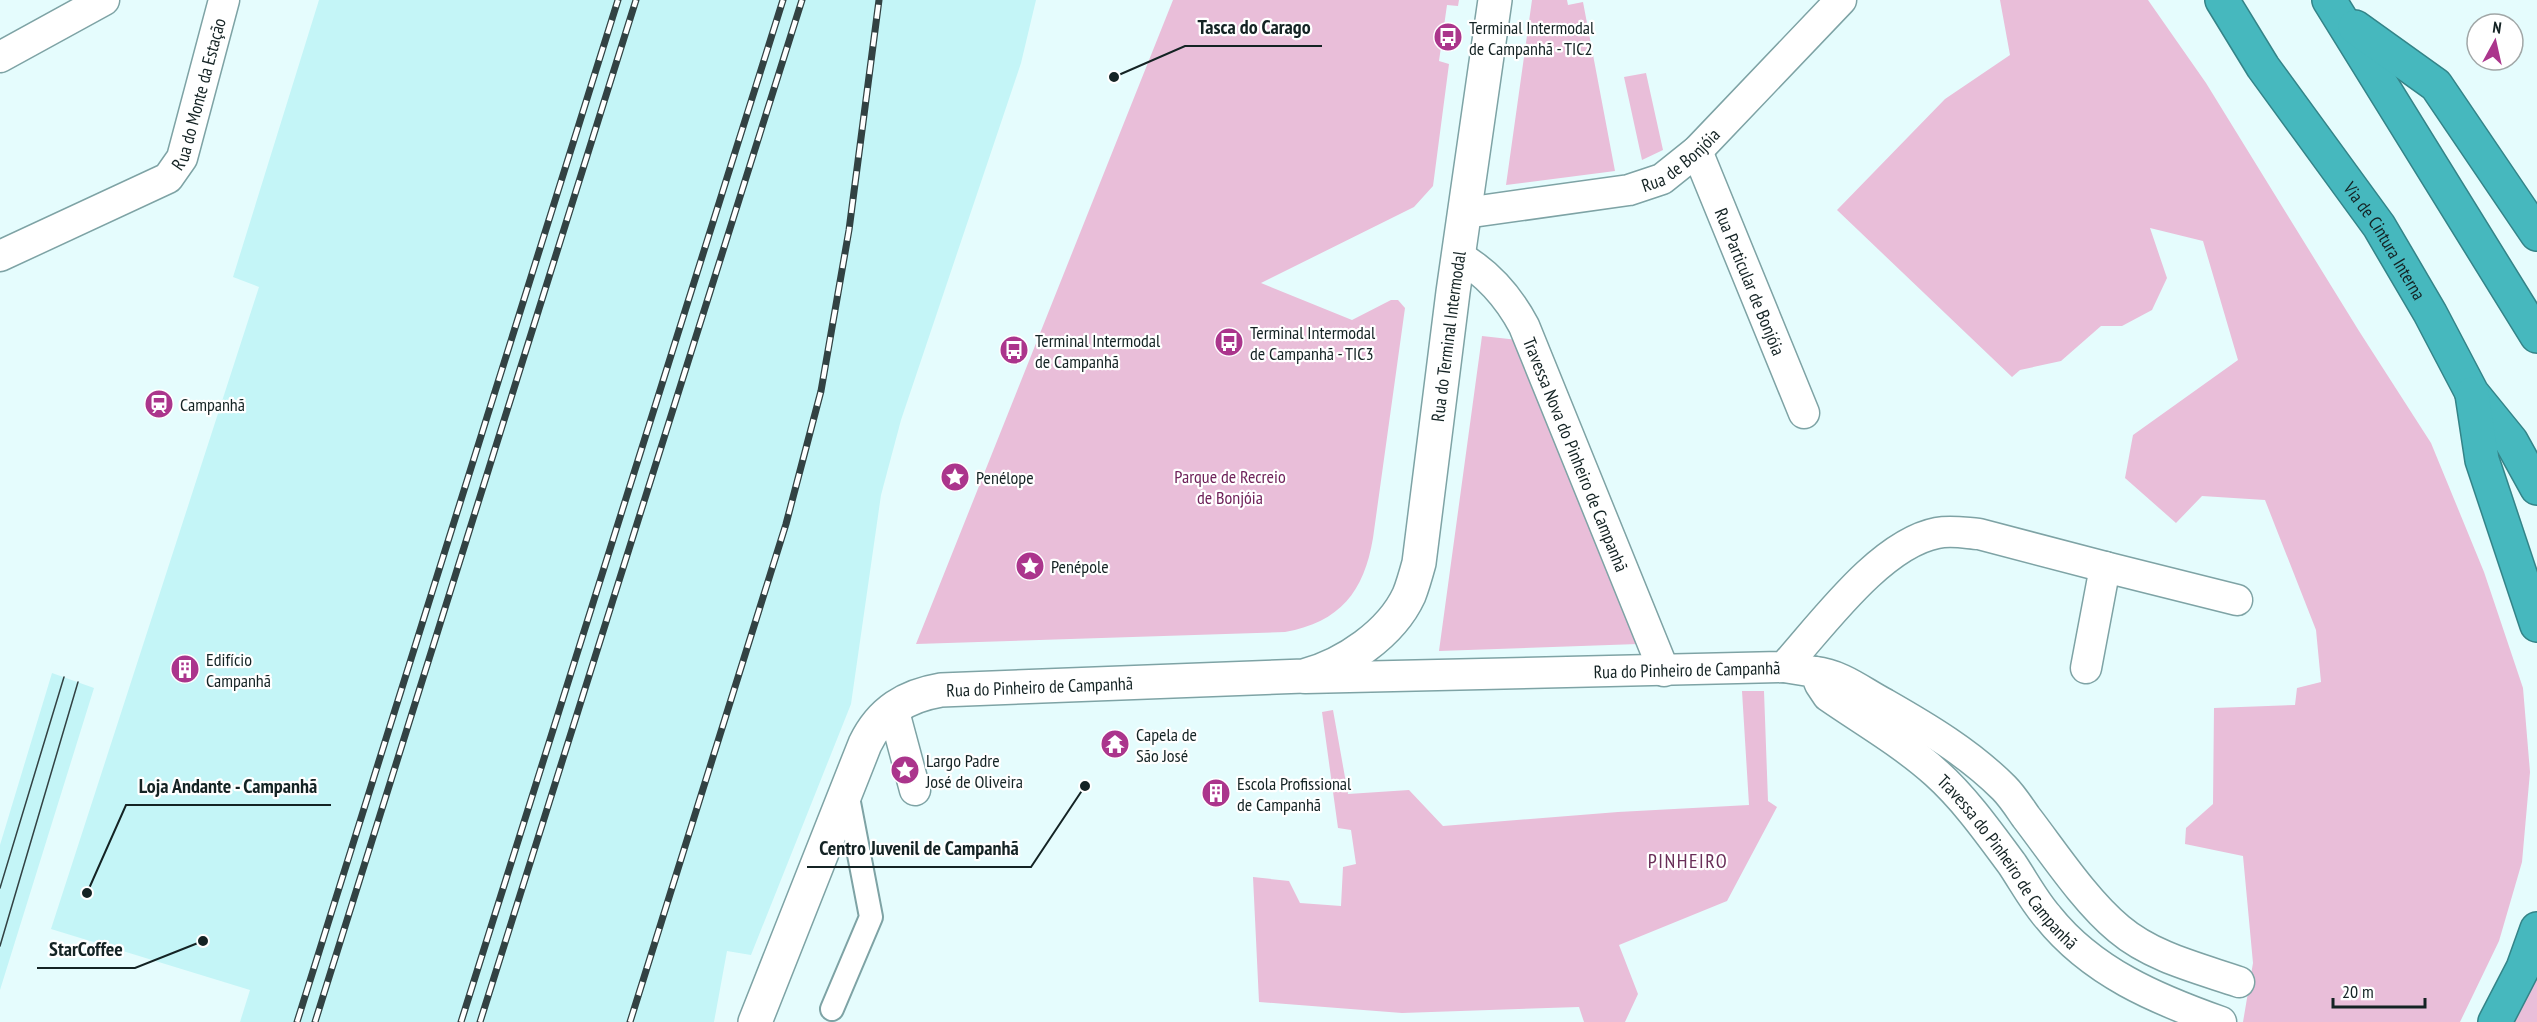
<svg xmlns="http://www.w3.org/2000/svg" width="2537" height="1022" viewBox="0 0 2537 1022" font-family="'PT Sans Narrow',sans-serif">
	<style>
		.built { fill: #c4f5f7 }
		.green { fill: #e9bed9 }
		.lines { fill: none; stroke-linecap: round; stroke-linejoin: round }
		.pedestrian-casing { stroke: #7ea3a5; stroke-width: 26 }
		.minor-casing { stroke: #7ea3a5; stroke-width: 33 }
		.tertiary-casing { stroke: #7ea3a5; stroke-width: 36 }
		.motorway-casing { stroke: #348488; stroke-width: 36 }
		.pedestrian { stroke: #fff; stroke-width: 22 }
		.minor { stroke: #fff; stroke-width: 30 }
		.tertiary { stroke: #fff; stroke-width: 33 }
		.motorway { stroke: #46b8be; stroke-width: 33 }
		.tram { stroke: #324243; stroke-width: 1.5 }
		.rail-casing { stroke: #324243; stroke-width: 7 }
		.rail { stroke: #fff; stroke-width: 4.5; stroke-dasharray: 14; stroke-linecap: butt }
		.labels { text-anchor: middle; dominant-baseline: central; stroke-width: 4.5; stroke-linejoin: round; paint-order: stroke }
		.poi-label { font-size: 18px; fill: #142324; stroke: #fff; text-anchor: start }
		.street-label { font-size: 18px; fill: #142324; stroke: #fff }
		.park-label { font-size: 18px; fill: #6f225a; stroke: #fff }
		.neighbourhood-label { font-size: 20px; letter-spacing: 1.5px; fill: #692e58; stroke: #fff }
		.leader { fill: none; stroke: #142324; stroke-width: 2 }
		.callout-dot { fill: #142324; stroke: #fff; stroke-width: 2 }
		.callout-label { font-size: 20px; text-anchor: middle; font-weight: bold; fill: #142324; stroke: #fff; stroke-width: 4.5; stroke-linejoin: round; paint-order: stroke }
	</style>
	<rect width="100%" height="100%" fill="#e5fcfd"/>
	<path class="built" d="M 319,0 L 1036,0 L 1021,63 L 901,420 L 881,495 L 851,704 L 751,955 L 727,951 L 714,1022 L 240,1022 L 250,990 L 51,929 L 259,287 L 233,277 Z
		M 52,673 L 94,688 L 0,990 L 0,845 Z"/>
	<path class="green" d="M 1173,0 L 1459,0 L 1458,6 L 1447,5 L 1439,61 L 1449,64 L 1433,186 L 1414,207 L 1261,283 L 1352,320 L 1391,300 L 1398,300 L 1405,308 L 1373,538 C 1364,592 1340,622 1285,632 L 916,644 Z
		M 1532,0 L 1567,0 L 1568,5 L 1583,2 L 1615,171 L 1506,185 Z
		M 2000,0 L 2148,0 L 2206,83 L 2359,331 L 2431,443 L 2484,572 L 2523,688 L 2530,772 L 2522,862 L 2499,941 L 2460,1022 L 2243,1022 L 2253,963 L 2243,856 L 2185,844 L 2186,828 L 2213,804 L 2214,708 L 2295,705 L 2297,688 L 2321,682 L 2316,630 L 2265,500 L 2202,496 L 2176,523 L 2125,478 L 2133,435 L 2238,360 L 2203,241 L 2150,228 L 2167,278 L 2152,310 L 2122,326 L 2101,326 L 2061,361 L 2020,370 L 2012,377 L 1837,210 L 1945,99 L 2010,55 Z
		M 1646,73 L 1663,150 L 1642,160 L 1624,77 Z
		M 1482,336 L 1518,340 L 1638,644 L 1439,651 Z
		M 1742,691 L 1764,691 L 1768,801 L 1777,807 L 1727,901 L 1619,945 L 1638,994 L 1625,1022 L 1584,1022 L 1579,1007 L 1402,1013 L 1259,1002 L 1253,877 L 1289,881 L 1300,903 L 1341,906 L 1343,867 L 1356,864 L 1351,830 L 1338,828 L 1322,712 L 1333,710 L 1348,794 L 1409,790 L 1443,826 L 1618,812 L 1749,805 Z
		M 2537,956 L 2537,1022 L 2506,1022 Z"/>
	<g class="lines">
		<g class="pedestrian-casing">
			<path id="pedestrian" d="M 832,1009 L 871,917 L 847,792"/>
		</g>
		<g class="minor-casing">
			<g id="minor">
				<path d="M 0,57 L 104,0"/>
				<path id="s1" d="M 1697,151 L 1804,413"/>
				<path id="s2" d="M 1465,213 L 1629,190 L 1662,179 L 1697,151 L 1841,0"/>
				<path id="s3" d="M 0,256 L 168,178 L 182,158 L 224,0"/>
				<path id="s4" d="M 1458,256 C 1488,273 1508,296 1524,326 L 1664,671"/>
				<path id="s5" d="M 1784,667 L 1815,672 L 1820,684 L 1828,696 C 1864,721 1904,744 1936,773 C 1965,799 1989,833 2012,864 C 2024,882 2034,901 2048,917 C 2092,972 2156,999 2221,1022"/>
				<path d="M 2086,668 L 2105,567 L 2237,600"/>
				<path d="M 1815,672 C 1842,675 1862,692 1885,704 C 1927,728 1969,753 2004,788 C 2012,796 2019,807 2026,817 C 2053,852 2085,901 2119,929 C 2152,957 2198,968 2239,982"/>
				<path id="s6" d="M 1305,678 L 1784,667 C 1822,625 1880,544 1937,533 C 1951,530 1965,533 1979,534 L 2105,567"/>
				<path d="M 893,708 L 915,790"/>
			</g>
		</g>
		<g class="tertiary-casing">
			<g id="tertiary">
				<path id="s7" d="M 755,1022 L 865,744 C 881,711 906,696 941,690 L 1304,676 C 1345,665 1391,634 1409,595 C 1413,585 1416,574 1419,563 L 1453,292 L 1495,0"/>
			</g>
		</g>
		<g class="motorway-casing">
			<g id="motorway">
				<path id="s8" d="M 2222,0 L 2263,67 L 2379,226 L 2430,313 L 2472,393 L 2511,441 L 2537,488"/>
				<path d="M 2329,0 L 2537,336"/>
				<path d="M 2355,27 L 2436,85 L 2537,234"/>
				<path d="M 2472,394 L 2482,460 L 2537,625"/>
				<path d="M 2495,1022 L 2523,968 L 2537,929"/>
			</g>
		</g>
		<use href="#pedestrian" class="pedestrian"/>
		<use href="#minor" class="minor"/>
		<use href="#tertiary" class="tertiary"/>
		<use href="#motorway" class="motorway"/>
		<path class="tram" d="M 0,888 L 64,677
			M 0,946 L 78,682"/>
		<g class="rail-casing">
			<path id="rail" d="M 297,1022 L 618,0
				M 315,1022 L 636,0
				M 461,1022 L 783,0
				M 480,1022 L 802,0
				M 630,1022 L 786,524 L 821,391 L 849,230 L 879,0"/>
		</g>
		<use href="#rail" class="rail"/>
	</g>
	<defs>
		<g id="bus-disc" transform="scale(1.5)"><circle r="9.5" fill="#ab358c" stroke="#fff"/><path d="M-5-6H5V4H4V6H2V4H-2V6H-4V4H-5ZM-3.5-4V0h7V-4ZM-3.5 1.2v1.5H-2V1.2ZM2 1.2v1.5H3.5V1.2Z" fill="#fff"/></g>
		<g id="station-disc" transform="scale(1.5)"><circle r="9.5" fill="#ab358c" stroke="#fff"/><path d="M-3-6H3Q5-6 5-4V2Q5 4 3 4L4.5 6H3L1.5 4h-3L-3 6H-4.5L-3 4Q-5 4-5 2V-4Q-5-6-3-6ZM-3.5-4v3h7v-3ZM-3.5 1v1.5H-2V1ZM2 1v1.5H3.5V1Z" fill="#fff"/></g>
		<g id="sight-disc" transform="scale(1.5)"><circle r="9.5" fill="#ab358c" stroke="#fff"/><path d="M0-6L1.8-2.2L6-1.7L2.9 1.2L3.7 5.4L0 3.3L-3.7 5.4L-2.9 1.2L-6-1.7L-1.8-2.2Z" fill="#fff"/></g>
		<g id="building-disc" transform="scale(1.5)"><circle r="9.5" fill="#ab358c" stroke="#fff"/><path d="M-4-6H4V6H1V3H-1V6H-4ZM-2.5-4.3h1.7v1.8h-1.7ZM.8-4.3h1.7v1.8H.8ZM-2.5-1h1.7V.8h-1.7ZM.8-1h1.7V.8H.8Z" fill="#fff"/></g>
		<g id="temple-disc" transform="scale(1.5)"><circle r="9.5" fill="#ab358c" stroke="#fff"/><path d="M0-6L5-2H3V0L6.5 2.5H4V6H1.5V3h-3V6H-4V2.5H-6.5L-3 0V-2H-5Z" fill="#fff"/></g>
	</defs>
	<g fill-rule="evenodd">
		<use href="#bus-disc" x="1448" y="37"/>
		<use href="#bus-disc" x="1229" y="342"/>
		<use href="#bus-disc" x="1014" y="350"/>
		<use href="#station-disc" x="159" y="404"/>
		<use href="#sight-disc" x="955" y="477"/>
		<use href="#sight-disc" x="1030" y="566"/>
		<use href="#building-disc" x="185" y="669"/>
		<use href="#temple-disc" x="1115" y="744"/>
		<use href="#sight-disc" x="905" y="770"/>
		<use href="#building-disc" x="1216" y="793"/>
	</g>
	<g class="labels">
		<g class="poi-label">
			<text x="1469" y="27">Terminal Intermodal<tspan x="1469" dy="21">de Campanhã - TIC2</tspan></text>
			<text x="1250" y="332">Terminal Intermodal<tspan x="1250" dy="21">de Campanhã - TIC3</tspan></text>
			<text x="1035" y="340">Terminal Intermodal<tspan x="1035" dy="21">de Campanhã</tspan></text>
			<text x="180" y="404">Campanhã</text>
			<text x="976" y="477">Penélope</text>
			<text x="1051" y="566">Penépole</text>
			<text x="206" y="659">Edifício<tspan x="206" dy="21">Campanhã</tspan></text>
			<text x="1136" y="734">Capela de<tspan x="1136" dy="21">São José</tspan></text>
			<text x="926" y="760">Largo Padre<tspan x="926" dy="21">José de Oliveira</tspan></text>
			<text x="1237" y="783">Escola Profissional<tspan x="1237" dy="21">de Campanhã</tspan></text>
		</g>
		<g class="street-label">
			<text stroke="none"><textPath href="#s3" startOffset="276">Rua do Monte da Estação</textPath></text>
			<text stroke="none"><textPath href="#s2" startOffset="226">Rua de Bonjóia</textPath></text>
			<text stroke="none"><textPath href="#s8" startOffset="291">Via de Cintura Interna</textPath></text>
			<text stroke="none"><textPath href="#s1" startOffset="141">Rua Particular de Bonjóia</textPath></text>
			<text stroke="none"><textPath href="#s7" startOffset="1158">Rua do Terminal Intermodal</textPath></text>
			<text stroke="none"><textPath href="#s4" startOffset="236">Travessa Nova do Pinheiro de Campanhã</textPath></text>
			<text stroke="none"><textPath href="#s6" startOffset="382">Rua do Pinheiro de Campanhã</textPath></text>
			<text stroke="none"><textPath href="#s7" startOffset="495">Rua do Pinheiro de Campanhã</textPath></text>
			<text stroke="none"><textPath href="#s5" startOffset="306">Travessa do Pinheiro de Campanhã</textPath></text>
		</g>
		<g class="park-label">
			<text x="1230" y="476">Parque de Recreio<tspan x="1230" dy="21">de Bonjóia</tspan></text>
		</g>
		<g class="neighbourhood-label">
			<text x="1688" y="861">PINHEIRO</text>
		</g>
	</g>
	<path class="leader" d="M1114 77L1185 46H1322M87 893L126 805H331M1085 786L1031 867H807M203 941L135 968H37"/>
	<g class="callout-dot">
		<circle cx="1114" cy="77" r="6"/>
		<circle cx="87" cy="893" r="6"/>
		<circle cx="1085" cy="786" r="6"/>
		<circle cx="203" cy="941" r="6"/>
	</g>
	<g class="callout-label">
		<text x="1254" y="34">Tasca do Carago</text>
		<text x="228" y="793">Loja Andante - Campanhã</text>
		<text x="919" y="855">Centro Juvenil de Campanhã</text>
		<text x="86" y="956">StarCoffee</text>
	</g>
	<g transform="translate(2495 42) rotate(8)"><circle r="28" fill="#ffffff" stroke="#a1a7a7" stroke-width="1.5"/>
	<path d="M0-4.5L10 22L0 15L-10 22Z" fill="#ab358c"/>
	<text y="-9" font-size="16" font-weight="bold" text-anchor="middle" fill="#142324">N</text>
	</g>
	<path d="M2333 998v9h92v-9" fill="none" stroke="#142324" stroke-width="3"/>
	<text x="2342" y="998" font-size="18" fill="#142324" stroke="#ffffff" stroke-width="4.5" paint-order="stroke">20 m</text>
</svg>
